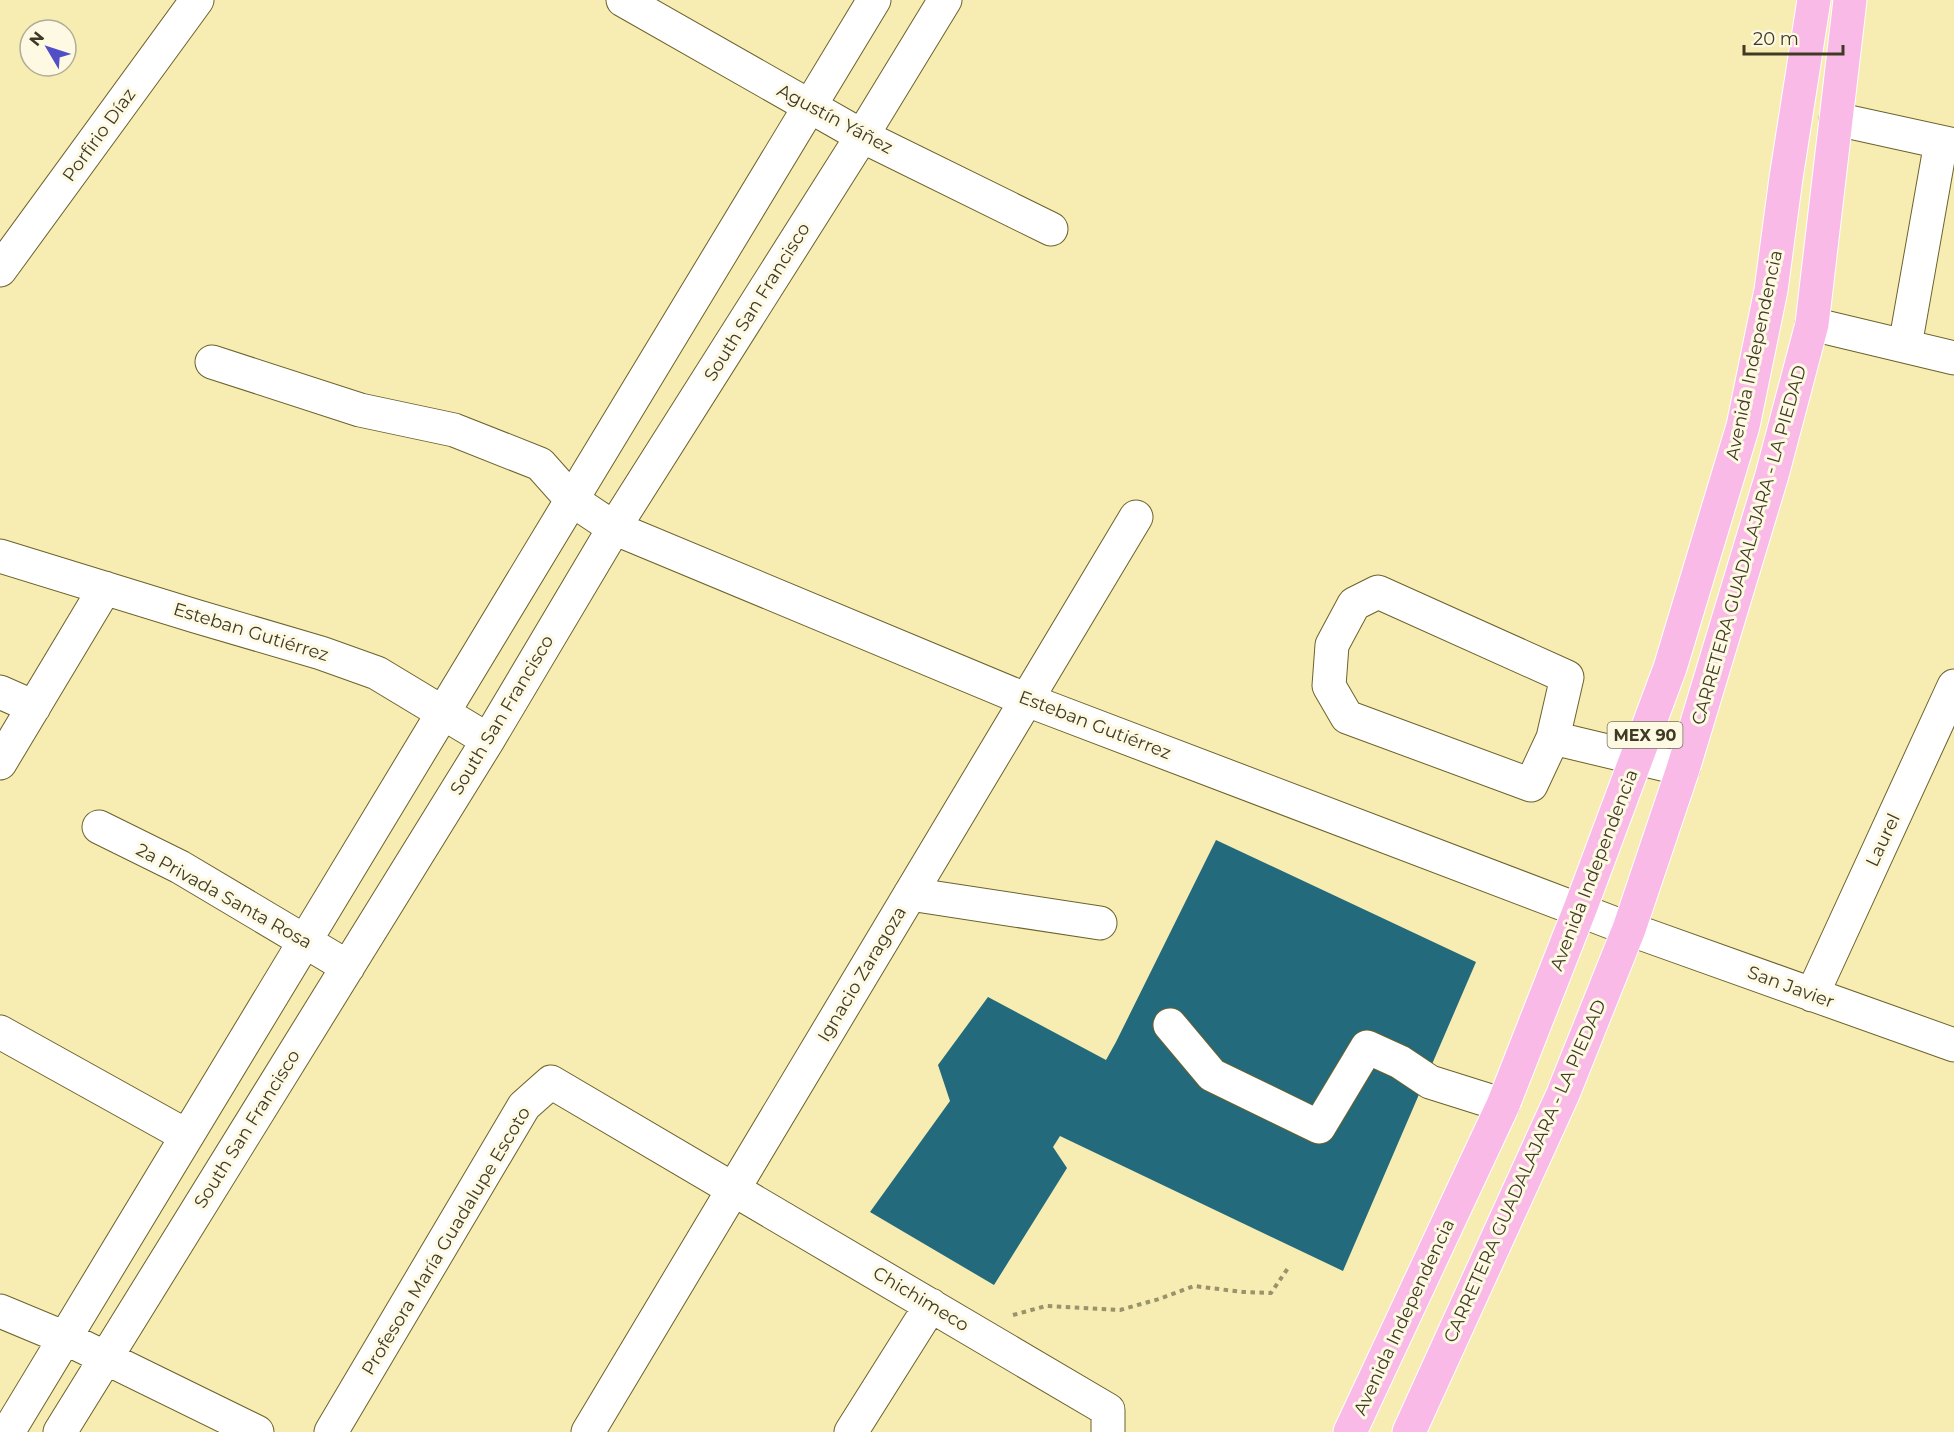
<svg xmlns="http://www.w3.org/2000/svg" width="1954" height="1432" viewBox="0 0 1954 1432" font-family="Montserrat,sans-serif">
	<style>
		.building { fill: #226a7c }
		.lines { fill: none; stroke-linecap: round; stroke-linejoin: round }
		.minor-casing { stroke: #6c622c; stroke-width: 35 }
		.major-casing { stroke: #fff; stroke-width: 35 }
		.path { stroke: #99926a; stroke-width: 4; stroke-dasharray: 4.5 4.5; stroke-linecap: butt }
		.minor { stroke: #fff; stroke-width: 33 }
		.major { stroke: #f9bae8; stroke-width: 33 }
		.labels { text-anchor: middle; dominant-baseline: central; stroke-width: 6; stroke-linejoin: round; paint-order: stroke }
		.shield { fill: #fdf9e2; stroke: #77735c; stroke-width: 1.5 }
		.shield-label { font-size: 16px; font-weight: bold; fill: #3e3a23 }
		.street-label { font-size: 18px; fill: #3e3a23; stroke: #fdf9e2 }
	</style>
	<rect width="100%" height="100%" fill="#f7ecb2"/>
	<path class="building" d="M 1216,840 L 1476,962 L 1343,1271 L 1060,1136 L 1053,1147 L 1067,1168 L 994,1285 L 870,1212 L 950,1101 L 938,1065 L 988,997 L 1106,1060 L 1116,1042 Z"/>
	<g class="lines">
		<g class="minor-casing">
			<path id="minor" d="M 623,0 L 862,136 L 1051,229
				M 1836,119 L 1954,145
				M 0,270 L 197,0
				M 1812,324 L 1954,358
				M 1905,346 L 1941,142
				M 212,362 L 360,410 L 454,430 L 540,464 L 572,500 L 614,528 L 1027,700 L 1629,929 L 1954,1045
				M 0,556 L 195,616 L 321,653 L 377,673 L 488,740
				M 1378,592 L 1567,677 L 1553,738 L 1531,785 L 1347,717 L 1329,686 L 1332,645 L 1354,604 Z
				M 0,692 L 34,707
				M 1553,738 L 1683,769
				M 0,763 L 105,588
				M 99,827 L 180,867 L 348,967
				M 910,894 L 1100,923
				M 1812,995 L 1954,686
				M 1170,1025 L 1212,1075 L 1319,1127 L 1367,1047 L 1400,1062 L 1430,1082 L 1503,1105
				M 0,1032 L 187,1136
				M 0,1311 L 65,1338 L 257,1432
				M 8,1432 L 874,0
				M 60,1432 L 488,740 L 614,528 L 862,136 L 945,0
				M 331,1432 L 524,1106 L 551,1082 L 1108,1410 L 1108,1432
				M 588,1432 L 1136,517
				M 851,1432 L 931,1305"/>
		</g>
		<g class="major-casing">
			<path id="major" d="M 1350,1432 L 1503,1105 L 1580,909 L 1670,668 L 1743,426 L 1771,290 L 1786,178 L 1814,0
				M 1409,1432 L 1563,1094 L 1629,929 L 1683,769 L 1772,475 L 1812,324 L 1850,0"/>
		</g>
		<path class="path" d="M 1013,1315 L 1046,1306 L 1120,1310 L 1159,1299 L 1194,1286 L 1243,1292 L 1271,1293 L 1288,1268"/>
		<use href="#minor" class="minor"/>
		<use href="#major" class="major"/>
	</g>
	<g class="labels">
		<rect class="shield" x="1607.5" y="722" width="75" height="26" rx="4.5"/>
		<g class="shield-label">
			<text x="1645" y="735">MEX 90</text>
		</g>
		<g class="street-label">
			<text transform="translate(835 119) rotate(28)">Agustín Yáñez</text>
			<text transform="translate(99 135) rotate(-54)">Porfirio Díaz</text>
			<text transform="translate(757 302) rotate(-58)">South San Francisco</text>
			<text transform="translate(1754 355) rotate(-78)">Avenida Independencia</text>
			<text transform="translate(1749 545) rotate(-74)">CARRETERA GUADALAJARA - LA PIEDAD</text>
			<text transform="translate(251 632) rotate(17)">Esteban Gutiérrez</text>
			<text transform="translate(502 715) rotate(-59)">South San Francisco</text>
			<text transform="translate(1095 725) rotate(21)">Esteban Gutiérrez</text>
			<text transform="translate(1883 840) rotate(-65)">Laurel</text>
			<text transform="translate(1594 870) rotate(-69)">Avenida Independencia</text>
			<text transform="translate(224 896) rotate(29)">2a Privada Santa Rosa</text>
			<text transform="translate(862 974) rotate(-59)">Ignacio Zaragoza</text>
			<text transform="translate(1791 987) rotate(20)">San Javier</text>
			<text transform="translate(247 1129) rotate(-58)">South San Francisco</text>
			<text transform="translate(1525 1171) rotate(-66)">CARRETERA GUADALAJARA - LA PIEDAD</text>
			<text transform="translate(446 1241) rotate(-59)">Profesora María Guadalupe Escoto</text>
			<text transform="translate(921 1299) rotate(31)">Chichimeco</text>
			<text transform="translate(1404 1317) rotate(-65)">Avenida Independencia</text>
		</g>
	</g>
	<g transform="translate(48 48) rotate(309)"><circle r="28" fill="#fdf9e2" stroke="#b1ad96" stroke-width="1.5"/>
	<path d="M0-4.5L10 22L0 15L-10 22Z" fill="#514fc6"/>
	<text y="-9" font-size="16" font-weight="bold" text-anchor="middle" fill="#3e3a23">N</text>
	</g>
	<path d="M1744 45v9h99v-9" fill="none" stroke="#3e3a23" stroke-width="3"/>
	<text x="1753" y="45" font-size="18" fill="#3e3a23" stroke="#fdf9e2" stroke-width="4.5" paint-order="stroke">20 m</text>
</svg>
